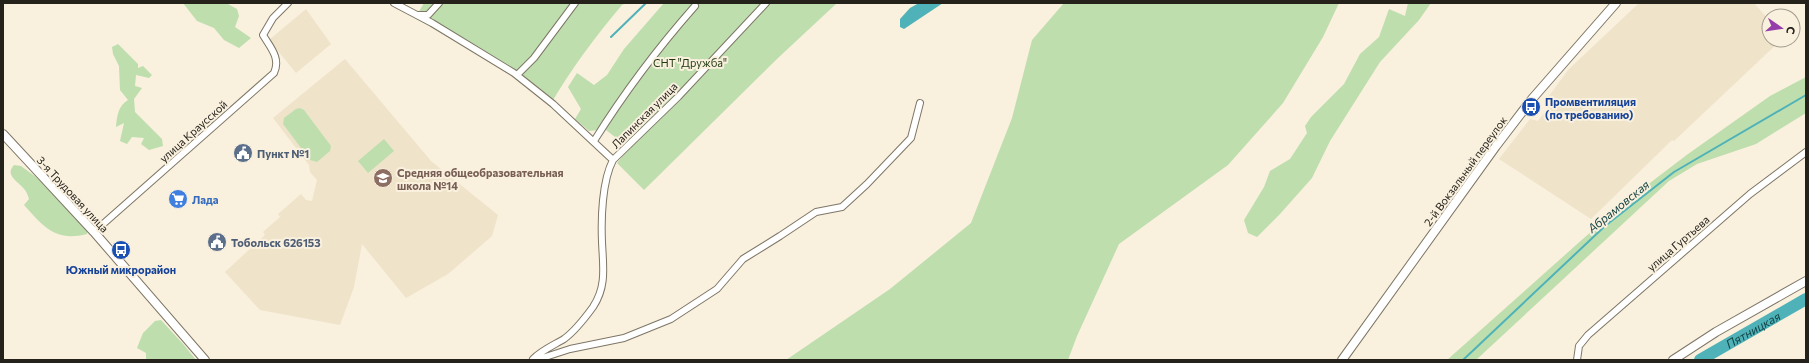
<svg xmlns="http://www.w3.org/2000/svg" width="1809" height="363" viewBox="0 0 1809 363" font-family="Commissioner,sans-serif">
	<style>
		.built { fill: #efe3ca }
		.green { fill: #bedeae }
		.water { fill: #4eb2b8 }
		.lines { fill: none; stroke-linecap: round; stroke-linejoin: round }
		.stream { stroke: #4eb2b8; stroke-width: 2 }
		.river { stroke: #4eb2b8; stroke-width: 12 }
		.minor-casing { stroke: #7e7666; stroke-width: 8 }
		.tertiary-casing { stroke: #7e7666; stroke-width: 10 }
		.minor { stroke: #fff; stroke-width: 6 }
		.tertiary { stroke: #fff; stroke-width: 8 }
		.labels { text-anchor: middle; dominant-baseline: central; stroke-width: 4; stroke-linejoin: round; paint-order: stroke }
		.park-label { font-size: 11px; fill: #1e370d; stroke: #f9f0de }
		.transit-label { font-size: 11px; font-weight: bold; fill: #164399; stroke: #f9f0de; text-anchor: start }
		.street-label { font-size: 11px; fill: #25221c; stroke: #f9f0de }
		.service-label { font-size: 11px; font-weight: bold; fill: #4e5e75; stroke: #f9f0de; text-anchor: start }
		.education-label { font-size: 11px; font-weight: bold; fill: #785e54; stroke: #f9f0de; text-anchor: start }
		.shop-label { font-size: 11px; font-weight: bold; fill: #366cbe; stroke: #f9f0de; text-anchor: start }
		.water-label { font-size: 12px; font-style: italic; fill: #103f41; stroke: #f9f0de }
	</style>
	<rect width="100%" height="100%" fill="#f9f0de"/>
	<path class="built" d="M 1639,3 L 1754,3 L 1769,20 L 1769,40 L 1781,40 L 1674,141 L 1672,140 L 1591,219 L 1499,159 L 1530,119 L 1538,121 L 1553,101 L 1549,96 L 1568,70 Z
		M 306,9 L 331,44 L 296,73 L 269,40 Z
		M 345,59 L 431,161 L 498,215 L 492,236 L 448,274 L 406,298 L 362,244 L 354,287 L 340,325 L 260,310 L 225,272 L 265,235 L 263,232 L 280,217 L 278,214 L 301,194 L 306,200 L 312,201 L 317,180 L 310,172 L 309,165 L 273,118 Z"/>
	<path class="green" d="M 183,3 L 226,3 L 237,9 L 239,16 L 235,27 L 251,38 L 239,48 L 224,40 L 214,28 L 197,21 Z
		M 424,3 L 626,3 L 622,5 C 595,37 571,69 550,105 L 517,77 L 415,18 Z
		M 664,3 L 837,3 L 778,58 L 644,190 L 617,163 L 629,148 L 601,126 L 599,130 L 589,131 L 575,119 L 581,109 L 568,87 L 577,73 L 594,85 L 607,75 L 624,49 Z
		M 1064,3 L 1339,3 L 1323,37 L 1283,103 L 1228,165 L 1119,244 L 1077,336 L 1068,360 L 786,360 L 890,289 L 971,223 L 1012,118 L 1032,40 Z
		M 1408,3 L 1431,3 L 1419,20 L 1380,62 L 1330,141 L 1312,178 L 1280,214 L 1257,237 L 1248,233 L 1244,220 L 1264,187 L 1270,171 L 1290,159 L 1307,133 L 1305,126 L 1311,117 L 1344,84 L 1360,54 L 1379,37 L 1389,9 L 1405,16 Z
		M 118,44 L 138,64 L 138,68 L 143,66 L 152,75 L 149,78 L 136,75 L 135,86 L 142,88 L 134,99 L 135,112 L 162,139 L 163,146 L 149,150 L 141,144 L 144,138 L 132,137 L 127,144 L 120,141 L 124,123 L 116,127 C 117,116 118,106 128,100 L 120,90 L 119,66 L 113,54 L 112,47 Z
		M 1806,77 L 1806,113 L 1756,144 L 1697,164 L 1669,181 L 1476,360 L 1447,360 L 1621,205 L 1688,154 L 1770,96 Z
		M 300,108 L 304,110 L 331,146 L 330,151 L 317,162 L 310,160 L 283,124 L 284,118 L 296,109 Z
		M 384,139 L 394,151 L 368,173 L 358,161 Z
		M 14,165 L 21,166 L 36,177 L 88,229 L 87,234 C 55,242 44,227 24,205 L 29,199 C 28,196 27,193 25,190 C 19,182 4,176 14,165 Z
		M 161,320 L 184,345 L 196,360 L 146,360 L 146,353 L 137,348 L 143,333 L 155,321 Z"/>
	<path class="water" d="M 919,3 L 943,3 L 904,29 L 900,27 L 900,19 L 910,8 Z"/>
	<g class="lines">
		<path class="stream" d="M 611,37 L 646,3
			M 1463,360 L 1605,226 L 1674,172 L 1806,95"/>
		<path class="river" id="s1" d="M 1700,360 L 1806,299"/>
		<g class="minor-casing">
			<path id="minor" d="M 394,3 L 432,23 L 514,73 L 553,104 L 613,160
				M 418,15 L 428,15 L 439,3
				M 517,75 L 534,58 L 575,3
				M 594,141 C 624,93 657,49 695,6
				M 94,232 L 274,73 C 281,58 270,47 263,35 L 273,18 L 288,3
				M 533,359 C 542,350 554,345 564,339 C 575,331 585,318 593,307 C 607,286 603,266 602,242 C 601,219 602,181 613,160 L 678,97 L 766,3
				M 536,360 L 570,349 L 624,338 L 671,319 L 717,289 L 743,259 L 780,236 L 816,212 L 842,207 L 867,184 L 911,138 L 920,103
				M 1577,360 L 1579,346 L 1588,335 L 1750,194 L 1806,152"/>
		</g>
		<g class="tertiary-casing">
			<path id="tertiary" d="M 3,134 L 94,232 L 205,360
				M 1342,360 L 1496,146 L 1532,99 L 1616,3
				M 1673,360 L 1716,332 L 1806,281"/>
		</g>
		<use href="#minor" class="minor"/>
		<use href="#tertiary" class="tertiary"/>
	</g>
	<defs>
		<g id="bus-disc" transform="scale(1)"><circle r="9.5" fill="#1a4fb4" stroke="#f9f0de"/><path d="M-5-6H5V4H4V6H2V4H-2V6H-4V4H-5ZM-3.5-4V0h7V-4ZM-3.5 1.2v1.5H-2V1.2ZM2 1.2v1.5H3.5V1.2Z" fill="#fff"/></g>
		<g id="civic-disc" transform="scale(1)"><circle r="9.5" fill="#5c6f8a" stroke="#f9f0de"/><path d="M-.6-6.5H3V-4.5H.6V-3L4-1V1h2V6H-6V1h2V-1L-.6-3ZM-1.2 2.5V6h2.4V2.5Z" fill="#fff"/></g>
		<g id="school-disc" transform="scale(1)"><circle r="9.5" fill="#8d6e63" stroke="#f9f0de"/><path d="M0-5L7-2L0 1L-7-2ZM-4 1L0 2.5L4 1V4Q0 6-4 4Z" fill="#fff"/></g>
		<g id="supermarket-disc" transform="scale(1)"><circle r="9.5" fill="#3f7fe0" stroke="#f9f0de"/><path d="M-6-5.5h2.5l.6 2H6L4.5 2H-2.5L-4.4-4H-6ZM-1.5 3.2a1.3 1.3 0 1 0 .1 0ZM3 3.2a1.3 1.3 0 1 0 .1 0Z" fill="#fff"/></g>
	</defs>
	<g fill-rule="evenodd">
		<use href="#bus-disc" x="1531" y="107"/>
		<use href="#civic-disc" x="243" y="153"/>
		<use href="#school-disc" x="383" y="178"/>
		<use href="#supermarket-disc" x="178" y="199"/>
		<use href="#civic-disc" x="217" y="242"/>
		<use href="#bus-disc" x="121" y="250"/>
	</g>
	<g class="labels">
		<g class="park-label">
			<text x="690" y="62">СНТ "Дружба"</text>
		</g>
		<g class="transit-label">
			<text x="1545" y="101">Промвентиляция<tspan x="1545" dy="13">(по требованию)</tspan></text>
			<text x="121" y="269" text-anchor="middle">Южный микрорайон</text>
		</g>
		<g class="street-label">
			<text transform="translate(644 115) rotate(-45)">Лапинская улица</text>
			<text transform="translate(193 131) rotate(-42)">улица Краусской</text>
			<text transform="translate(1465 171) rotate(-54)">2-й Вокзальный переулок</text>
			<text transform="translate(73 194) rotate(47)">3-я Трудовая улица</text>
			<text transform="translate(1678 243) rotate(-41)">улица Гуртьева</text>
		</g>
		<g class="service-label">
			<text x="257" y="153">Пункт №1</text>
			<text x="231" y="242">Тобольск 626153</text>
		</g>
		<g class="education-label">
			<text x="397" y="172">Средняя общеобразовательная<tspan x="397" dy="13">школа №14</tspan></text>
		</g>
		<g class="shop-label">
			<text x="192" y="199">Лада</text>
		</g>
		<g class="water-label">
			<text transform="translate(1618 206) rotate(-39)">Абрамовская</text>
			<text stroke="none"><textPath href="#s1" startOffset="61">Пятницкая</textPath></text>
		</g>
	</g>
	<rect width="1809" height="363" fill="none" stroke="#25221c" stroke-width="8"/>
	<g transform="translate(1781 28) rotate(103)"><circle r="19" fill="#f9f0de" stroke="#a49e90"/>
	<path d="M0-3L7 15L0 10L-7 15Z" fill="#953da9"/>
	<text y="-6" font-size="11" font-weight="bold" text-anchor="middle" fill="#25221c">С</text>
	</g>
</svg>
